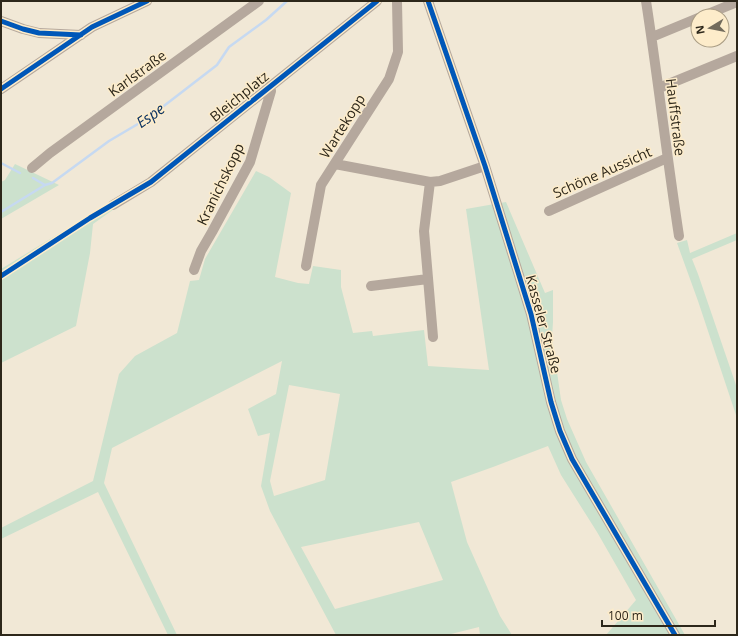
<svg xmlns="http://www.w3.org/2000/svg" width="738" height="636" viewBox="0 0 738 636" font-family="'Open Sans',sans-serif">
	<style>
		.green { fill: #cce1cd; fill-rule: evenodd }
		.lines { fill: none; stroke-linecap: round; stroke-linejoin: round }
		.stream { stroke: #c6d9f1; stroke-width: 2.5 }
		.minor { stroke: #b5a89d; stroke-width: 10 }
		.cycleway-casing { stroke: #fdecca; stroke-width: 8 }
		.cycleway { stroke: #0057b8; stroke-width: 5 }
		.labels { text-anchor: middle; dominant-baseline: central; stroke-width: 3; stroke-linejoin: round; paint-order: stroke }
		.street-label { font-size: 14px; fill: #2d271a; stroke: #fdecca }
		.water-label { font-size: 15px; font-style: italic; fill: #083061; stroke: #fdecca }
	</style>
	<rect width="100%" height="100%" fill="#f1e8d6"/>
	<path class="green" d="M 15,164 L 59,185 L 1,219 L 1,182 L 5,180 Z
		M 256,171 L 269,177 L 291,193 L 275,277 L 298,283 L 309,284 L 313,266 L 341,270 L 341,287 L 353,333 L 372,331 L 373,336 L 424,330 L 428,366 L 489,370 L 466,209 L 506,202 L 545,293 L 553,290 L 553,322 L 552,337 L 561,400 L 567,419 L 586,462 L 685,635 L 606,635 L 636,600 L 597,532 L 561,475 L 548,446 L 493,467 L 451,482 L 467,542 L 500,616 L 512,635 L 480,635 L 479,627 L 447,635 L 336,635 L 270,511 L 261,486 L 270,433 L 258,436 L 248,409 L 276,394 L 282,361 L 112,448 L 104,483 L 177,635 L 168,635 L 98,492 L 1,539 L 1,528 L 93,481 L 119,374 L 135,356 L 177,333 L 190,281 L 199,280 L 205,259 ZM 289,385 L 340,394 L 325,480 L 274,496 L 270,481 ZM 419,522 L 443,580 L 335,609 L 301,547 Z
		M 114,200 L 117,207 L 93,224 L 90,253 L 76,326 L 1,363 L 1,269 Z
		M 737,233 L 737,240 L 692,259 L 698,274 L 737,388 L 737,418 L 698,301 L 677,243 L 687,240 L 690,253 Z"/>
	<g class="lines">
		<path class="stream" d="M 1,163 L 20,173
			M 33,178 L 45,185
			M 1,212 L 45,185 L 52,183 L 109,141 L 148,118 L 169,102 L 217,65 L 229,47 L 266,20 L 287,1"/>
		<path class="minor" d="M 428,1 L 485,166 L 531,314 L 551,402 L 560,431 L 572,459 L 675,635
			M 646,1 C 658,79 667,158 679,236
			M 703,16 L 737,2
			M 1,21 L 23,29 L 39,33 L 81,35
			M 652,37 L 698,18
			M 659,88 L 737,56
			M 1,89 L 92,27 L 147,1
			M 335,164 L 430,182 L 440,181 L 485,166
			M 32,168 L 50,153 L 259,1
			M 430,182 L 424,231 L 433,337
			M 113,205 L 151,182 L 377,1
			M 549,211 L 667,158
			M 306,266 L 321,185 L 389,79 L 398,52 L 397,1
			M 194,270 L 201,251 L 212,232 L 250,162 L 271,91 L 270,86
			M 371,286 L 428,279"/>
		<g class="cycleway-casing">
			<path id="cycleway" d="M 428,1 L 485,166 L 531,314 L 551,402 L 560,431 L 572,459 L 675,635
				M 1,21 L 23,29 L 39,33 L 81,35
				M 1,89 L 92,27 L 147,1
				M 1,276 L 90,218 L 151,182 L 377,1"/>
		</g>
		<use href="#cycleway" class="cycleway"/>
	</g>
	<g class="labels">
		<g class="street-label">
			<text transform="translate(137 73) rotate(-36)">Karlstraße</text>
			<text transform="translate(239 96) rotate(-39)">Bleichplatz</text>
			<text transform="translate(676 117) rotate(83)">Hauffstraße</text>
			<text transform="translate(342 126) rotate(-58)">Wartekopp</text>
			<text transform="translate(602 172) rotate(-24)">Schöne Aussicht</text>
			<text transform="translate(220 184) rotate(-64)">Kranichskopp</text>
			<text transform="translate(544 324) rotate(75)">Kasseler Straße</text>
		</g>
		<g class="water-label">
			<text transform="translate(150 115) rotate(-35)">Espe</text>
		</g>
	</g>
	<rect width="738" height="636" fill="none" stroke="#2d271a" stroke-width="4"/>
	<g transform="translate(710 28) rotate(260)"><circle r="19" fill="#fdecca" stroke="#aa9d84"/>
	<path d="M0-3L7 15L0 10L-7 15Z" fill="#726b5c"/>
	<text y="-6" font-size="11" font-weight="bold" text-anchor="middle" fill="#2d271a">N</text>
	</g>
	<path d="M602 620v6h113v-6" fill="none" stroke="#2d271a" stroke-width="2"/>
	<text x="608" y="620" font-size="12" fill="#2d271a" stroke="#fdecca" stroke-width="3" paint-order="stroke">100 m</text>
</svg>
